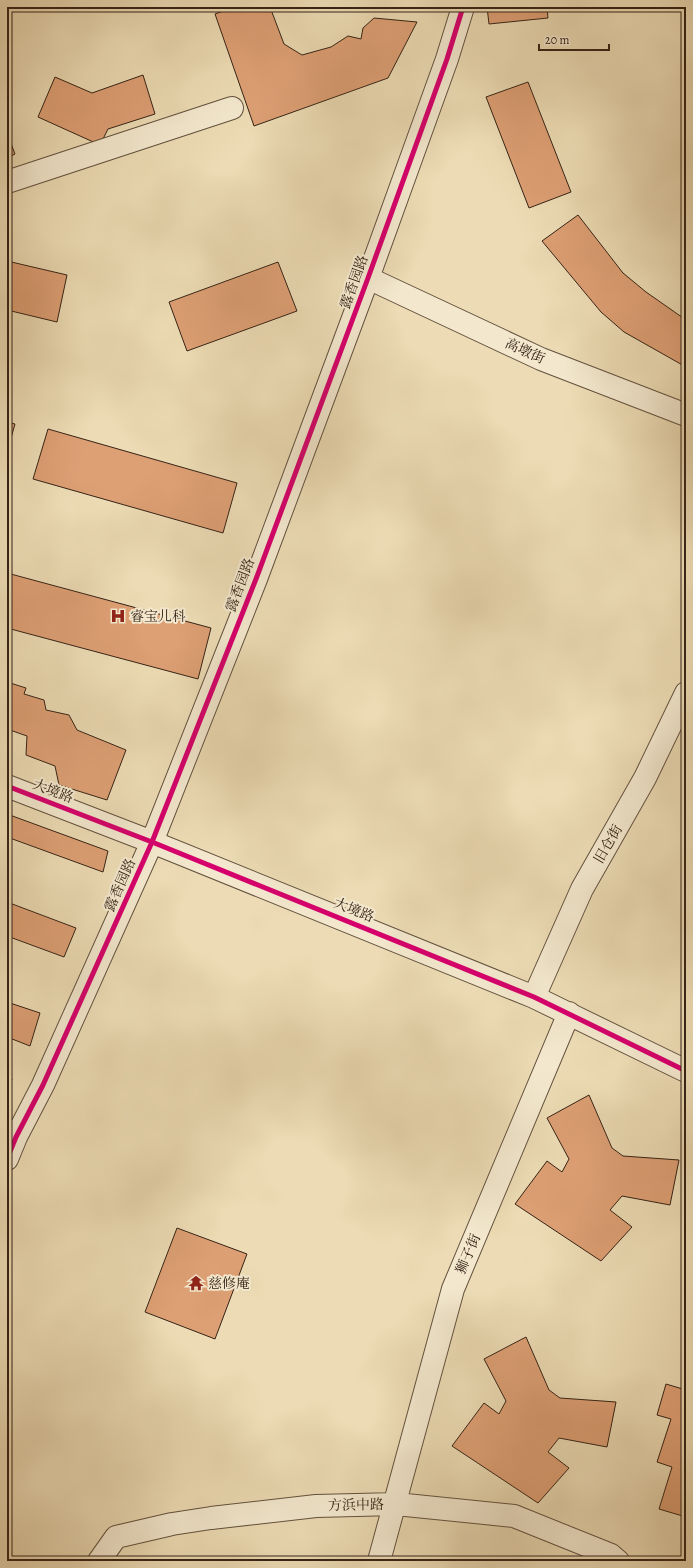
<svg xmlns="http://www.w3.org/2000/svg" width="693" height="1568" viewBox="0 0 693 1568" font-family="Alegreya,'Noto Serif SC',serif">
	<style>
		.building { fill: #dd9f74; stroke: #352316 }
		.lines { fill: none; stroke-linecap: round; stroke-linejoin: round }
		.minor-casing { stroke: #63513e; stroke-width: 24 }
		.minor { stroke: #f3e8ce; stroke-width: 22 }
		.cycleway-casing { stroke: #f3e8ce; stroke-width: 8 }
		.cycleway { stroke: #d6006c; stroke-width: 5 }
		.labels { text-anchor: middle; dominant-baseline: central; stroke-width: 4; stroke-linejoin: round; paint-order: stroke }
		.street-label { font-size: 14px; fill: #352316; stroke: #f3e8ce }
		.poi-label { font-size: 14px; fill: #352316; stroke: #f3e8ce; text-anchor: start }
	</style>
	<rect width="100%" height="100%" fill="#ecdbb4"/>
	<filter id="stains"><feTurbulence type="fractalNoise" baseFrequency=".005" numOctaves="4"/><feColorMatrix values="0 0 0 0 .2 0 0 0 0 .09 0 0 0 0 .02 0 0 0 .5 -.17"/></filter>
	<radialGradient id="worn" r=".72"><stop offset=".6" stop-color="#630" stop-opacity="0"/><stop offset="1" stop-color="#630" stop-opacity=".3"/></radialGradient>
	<path class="building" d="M 234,7 L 270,7 L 284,44 L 302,55 L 331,47 L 348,36 L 361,39 L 363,28 L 374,18 L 417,22 L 388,78 L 254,126 L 215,14 Z
		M 487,7 L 547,7 L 548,18 L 489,24 Z
		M 143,75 L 155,114 L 108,129 L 100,145 L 38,117 L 55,77 L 92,93 Z
		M 528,82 L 571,192 L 529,208 L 486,97 Z
		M 7,133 L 15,154 L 7,158 Z
		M 578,215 L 623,273 L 646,292 L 686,320 L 686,367 L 624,332 L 601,312 L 542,241 Z
		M 7,261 L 67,275 L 57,322 L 7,310 Z
		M 278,262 L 297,311 L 187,351 L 169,302 Z
		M 7,422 L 15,424 L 7,452 Z
		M 48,429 L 237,483 L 223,533 L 33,479 Z
		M 7,573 L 211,628 L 198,679 L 7,628 Z
		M 7,682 L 26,688 L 24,694 L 44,700 L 46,710 L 69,715 L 77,730 L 126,750 L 107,800 L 59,785 L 55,766 L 26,755 L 27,736 L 7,729 Z
		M 7,814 L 108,851 L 103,872 L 7,837 Z
		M 7,902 L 76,928 L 64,957 L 7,936 Z
		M 7,1002 L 40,1013 L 30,1046 L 7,1037 Z
		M 7,1077 L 12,1079 L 7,1096 Z
		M 589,1095 L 612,1148 L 623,1156 L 679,1160 L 670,1205 L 622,1196 L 610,1210 L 632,1227 L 601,1261 L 515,1204 L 547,1161 L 562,1172 L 569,1159 L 547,1118 Z
		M 177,1228 L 247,1254 L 215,1339 L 145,1312 Z
		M 686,1298 L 686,1315 L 682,1314 Z
		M 526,1337 L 549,1390 L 560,1398 L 616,1402 L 607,1447 L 559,1438 L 548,1452 L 569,1468 L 538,1503 L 452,1446 L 484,1403 L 499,1414 L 506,1401 L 484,1359 Z
		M 666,1384 L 686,1390 L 686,1517 L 659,1509 L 672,1467 L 657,1462 L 671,1419 L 657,1415 Z"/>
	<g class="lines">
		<g class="minor-casing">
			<path id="minor" d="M 7,182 L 232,108
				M 368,278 L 541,359 L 686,415
				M 7,786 L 152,842 L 534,997 L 686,1071
				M 534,997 L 582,889 L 645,778 L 686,693
				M 7,1159 L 16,1137 L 43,1085 L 152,842 L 256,579 L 368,278 L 447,59 L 463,7
				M 99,1561 L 116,1537 L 172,1524 L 211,1518 L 316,1506 L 396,1504 L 514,1516 L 611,1555 L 618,1561
				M 379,1561 L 453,1289 L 569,1013"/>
		</g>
		<use href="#minor" class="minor"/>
		<g class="cycleway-casing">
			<path id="cycleway" d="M 7,786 L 152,842 L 534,997 L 686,1071
				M 7,1159 L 16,1137 L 43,1085 L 152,842 L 256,579 L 368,278 L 447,59 L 463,7"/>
		</g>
		<use href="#cycleway" class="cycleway"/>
	</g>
	<defs>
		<g id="hospital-bare" transform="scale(1.2)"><path d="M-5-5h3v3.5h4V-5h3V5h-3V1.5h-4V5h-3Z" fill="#8f2418" stroke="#f3e8ce" stroke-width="2.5" paint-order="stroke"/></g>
		<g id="temple-bare" transform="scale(1.2)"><path d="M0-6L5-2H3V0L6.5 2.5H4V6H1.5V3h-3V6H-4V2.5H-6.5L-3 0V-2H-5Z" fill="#8f2418" stroke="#f3e8ce" stroke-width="2.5" paint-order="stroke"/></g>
	</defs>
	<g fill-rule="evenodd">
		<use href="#hospital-bare" x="118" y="616"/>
		<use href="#temple-bare" x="196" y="1283"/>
	</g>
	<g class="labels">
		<g class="street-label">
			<text transform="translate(354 282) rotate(-70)">露香园路</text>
			<text transform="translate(525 351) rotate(24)">高墩街</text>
			<text transform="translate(240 585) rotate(-69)">露香园路</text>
			<text transform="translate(53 791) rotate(21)">大境路</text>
			<text transform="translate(608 844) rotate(-60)">旧仓街</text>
			<text transform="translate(120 885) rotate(-66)">露香园路</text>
			<text transform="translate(354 910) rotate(22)">大境路</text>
			<text transform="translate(468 1254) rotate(-67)">狮子街</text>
			<text transform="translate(356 1505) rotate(-1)">方浜中路</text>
		</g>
		<g class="poi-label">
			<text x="130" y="616">睿宝儿科</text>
			<text x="208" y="1283">慈修庵</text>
		</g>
	</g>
	<rect width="693" height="1568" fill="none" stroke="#ecdbb4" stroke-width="24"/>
	<rect x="8" y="8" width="677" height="1552" fill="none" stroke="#352316" stroke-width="2"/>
	<rect x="12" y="12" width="669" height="1544" fill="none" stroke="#352316"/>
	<path d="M539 44v6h70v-6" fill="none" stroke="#352316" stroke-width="2"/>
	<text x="545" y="44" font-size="12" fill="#352316" stroke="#f3e8ce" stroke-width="3" paint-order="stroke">20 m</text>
	<rect width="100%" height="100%" filter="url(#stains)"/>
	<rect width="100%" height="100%" fill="url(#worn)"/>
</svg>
